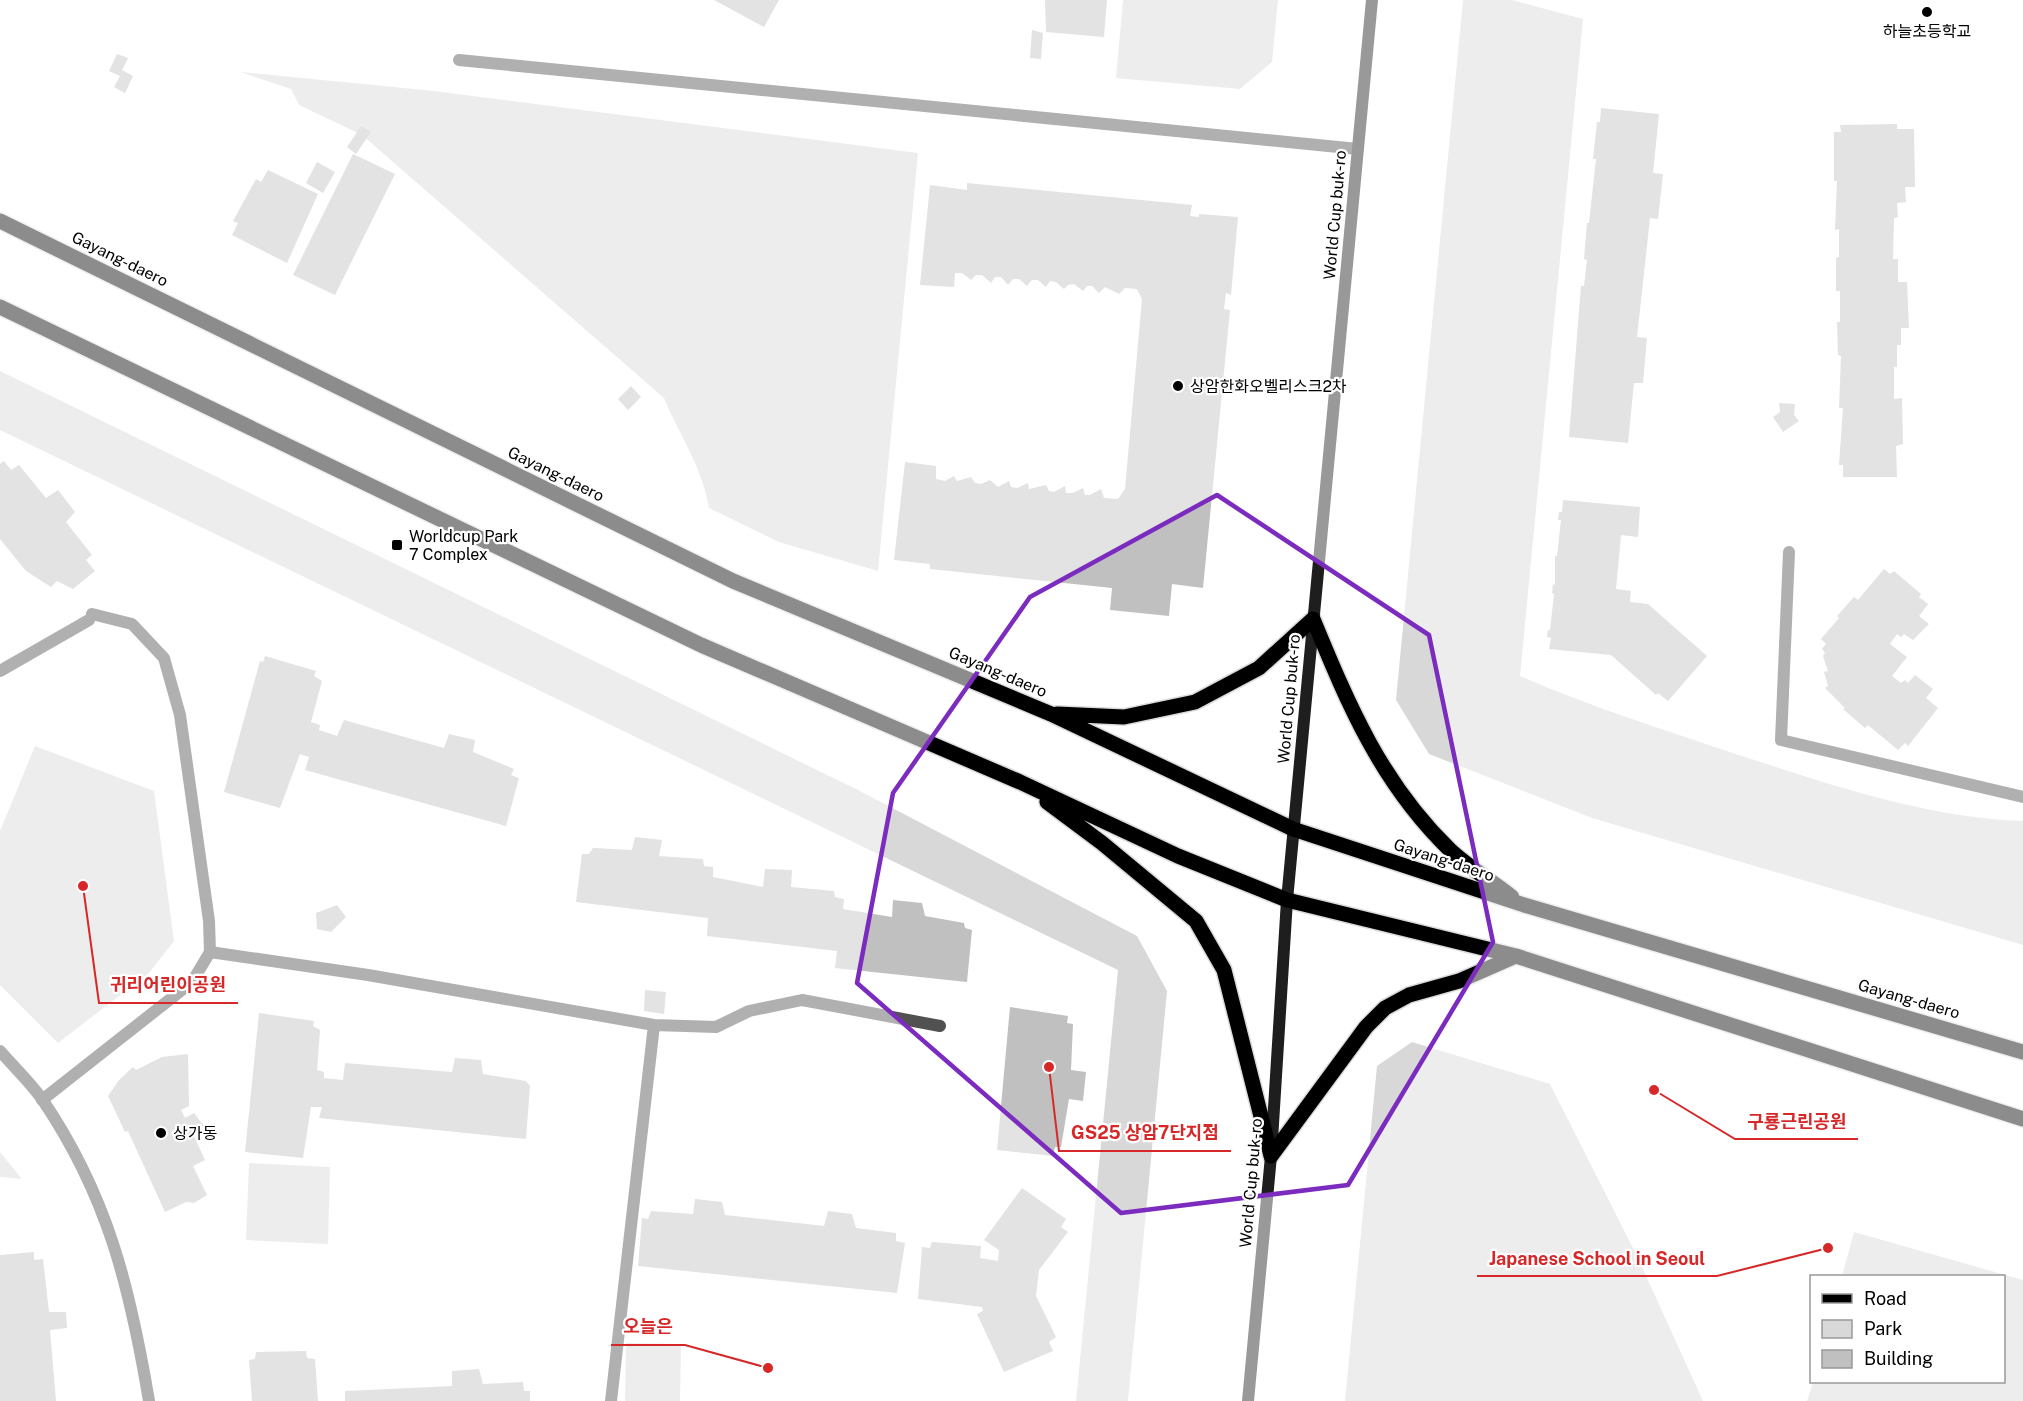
<svg xmlns="http://www.w3.org/2000/svg" width="2023" height="1401" viewBox="0 0 2023 1401" font-family="'Public Sans','Noto Sans KR',sans-serif">
	<style>
		.green { fill: #d8d8d8 }
		.building { fill: #c0c0c0 }
		.lines { fill: none; stroke-linecap: round; stroke-linejoin: round }
		.primary-casing { stroke: #dbdbdb; stroke-width: 18 }
		.service { stroke: #515151; stroke-width: 12 }
		.pedestrian { stroke: #515151; stroke-width: 12 }
		.minor { stroke: #515151; stroke-width: 12 }
		.secondary { stroke: #1e1e1e; stroke-width: 12 }
		.primary { stroke: #000; stroke-width: 15 }
		.marked { fill: none; stroke: #7b2cbf; stroke-width: 4.5; stroke-linejoin: round }
		.poi-dot { fill: #000; stroke: #fff; stroke-width: 2 }
		.labels { text-anchor: middle; dominant-baseline: central; stroke-width: 4.5; stroke-linejoin: round; paint-order: stroke }
		.poi-label { font-size: 16px; fill: #000; stroke: #fff; text-anchor: start }
		.street-label { font-size: 16px; fill: #000; stroke: #fff }
		.leader { fill: none; stroke: #d62828; stroke-width: 2 }
		.callout-dot { fill: #d62828; stroke: #fff; stroke-width: 2 }
		.callout-label { font-size: 18px; text-anchor: middle; font-weight: bold; fill: #d62828; stroke: #fff; stroke-width: 4.5; stroke-linejoin: round; paint-order: stroke }
	</style>
	<rect width="100%" height="100%" fill="#fff"/>
	<path class="green" d="M 1123,0 L 1278,0 L 1272,62 L 1240,89 L 1116,78 Z
		M 1463,0 L 1512,0 L 1583,19 L 1520,676 C 1591,707 1665,730 1739,755 C 1832,785 1924,817 2023,821 L 2023,945 L 1592,818 L 1429,754 L 1396,700 Z
		M 240,72 L 434,91 L 918,153 L 878,571 L 779,542 L 709,508 C 703,468 679,435 664,398 L 362,135 L 299,105 L 291,89 Z
		M 0,371 L 858,790 L 1137,936 L 1167,991 L 1128,1401 L 1076,1401 L 1118,970 L 0,430 Z
		M 35,746 L 154,791 L 174,941 L 149,973 L 58,1043 L 0,985 L 0,831 Z
		M 1412,1042 L 1550,1084 L 1637,1256 L 1703,1401 L 1345,1401 L 1377,1066 Z
		M 0,1152 L 22,1179 L 0,1177 Z
		M 249,1163 L 330,1167 L 328,1244 L 246,1240 Z
		M 1854,1232 L 2023,1280 L 2023,1401 L 1807,1401 L 1813,1382 L 2004,1382 L 2004,1276 L 1842,1276 Z
		M 626,1343 L 681,1344 L 680,1401 L 625,1401 Z"/>
	<path class="building" d="M 714,0 L 779,0 L 764,27 Z
		M 1045,0 L 1107,0 L 1104,37 L 1046,32 Z
		M 1032,30 L 1043,33 L 1041,59 L 1030,58 Z
		M 117,54 L 128,58 L 122,70 L 133,76 L 125,93 L 114,87 L 120,76 L 109,71 Z
		M 1601,108 L 1659,114 L 1653,173 L 1663,174 L 1658,219 L 1650,218 L 1637,337 L 1647,338 L 1643,383 L 1634,383 L 1628,443 L 1569,437 L 1581,286 L 1584,286 L 1587,260 L 1584,259 L 1587,223 L 1589,223 L 1596,159 L 1593,159 L 1597,122 L 1600,122 Z
		M 1897,124 L 1897,129 L 1914,129 L 1915,187 L 1905,187 L 1906,202 L 1897,203 L 1898,217 L 1894,218 L 1893,259 L 1898,259 L 1898,282 L 1907,282 L 1909,328 L 1901,328 L 1901,345 L 1897,345 L 1897,367 L 1894,367 L 1894,399 L 1902,398 L 1903,444 L 1896,446 L 1897,477 L 1843,477 L 1843,465 L 1839,465 L 1843,408 L 1839,408 L 1841,356 L 1838,355 L 1837,322 L 1840,322 L 1840,291 L 1836,291 L 1836,258 L 1839,257 L 1839,229 L 1835,230 L 1837,181 L 1834,181 L 1834,132 L 1841,132 L 1840,125 Z
		M 361,126 L 371,132 L 356,154 L 347,147 Z
		M 353,154 L 395,174 L 335,295 L 293,275 Z
		M 317,162 L 335,172 L 323,193 L 306,183 Z
		M 268,170 L 318,194 L 287,263 L 232,235 L 238,223 L 233,221 L 256,179 L 261,182 Z
		M 967,183 L 1192,205 L 1190,216 L 1199,217 L 1199,214 L 1238,217 L 1231,295 L 1226,293 L 1224,309 L 1230,310 L 1203,588 L 1172,584 L 1169,616 L 1110,610 L 1112,588 L 930,569 L 930,564 L 894,560 L 905,462 L 936,466 L 936,479 L 945,481 L 954,476 L 957,481 L 971,477 L 975,483 L 981,484 L 990,480 L 998,487 L 1009,481 L 1011,487 L 1017,488 L 1028,483 L 1029,489 L 1046,485 L 1049,491 L 1054,492 L 1065,486 L 1066,493 L 1073,493 L 1083,488 L 1085,495 L 1090,495 L 1101,489 L 1104,498 L 1118,499 L 1125,489 L 1142,299 L 1137,289 L 1125,288 L 1119,294 L 1105,287 L 1099,293 L 1092,286 L 1087,286 L 1083,291 L 1074,284 L 1068,285 L 1064,289 L 1056,282 L 1050,281 L 1046,287 L 1038,280 L 1032,280 L 1027,286 L 1019,279 L 1013,279 L 1008,285 L 1001,277 L 995,277 L 991,283 L 982,275 L 976,275 L 971,280 L 962,273 L 955,273 L 954,287 L 920,285 L 930,185 L 967,190 Z
		M 631,386 L 641,397 L 628,410 L 618,399 Z
		M 1779,403 L 1795,404 L 1794,415 L 1799,421 L 1783,432 L 1773,417 L 1780,412 Z
		M 4,461 L 11,470 L 19,465 L 46,498 L 58,490 L 75,512 L 66,522 L 92,555 L 86,560 L 95,571 L 73,589 L 57,581 L 51,587 L 26,571 L 0,539 L 0,464 Z
		M 1563,500 L 1640,507 L 1638,537 L 1621,535 L 1616,589 L 1631,591 L 1630,602 L 1648,604 L 1707,656 L 1668,701 L 1658,693 L 1656,695 L 1611,655 L 1549,649 L 1551,638 L 1547,637 L 1548,630 L 1550,630 L 1554,594 L 1552,593 L 1553,584 L 1555,585 L 1555,556 L 1557,556 L 1561,520 L 1558,520 L 1559,512 L 1562,512 Z
		M 1884,569 L 1890,574 L 1894,571 L 1921,594 L 1919,597 L 1928,604 L 1919,616 L 1929,624 L 1913,640 L 1904,634 L 1901,637 L 1897,634 L 1890,644 L 1907,657 L 1892,676 L 1901,683 L 1905,680 L 1908,683 L 1915,675 L 1933,689 L 1926,698 L 1938,708 L 1908,746 L 1905,743 L 1898,750 L 1868,725 L 1865,728 L 1843,709 L 1845,708 L 1825,688 L 1828,686 L 1824,672 L 1828,671 L 1823,656 L 1825,653 L 1822,649 L 1826,644 L 1821,639 L 1839,618 L 1837,616 L 1854,597 L 1858,600 Z
		M 265,656 L 316,671 L 314,676 L 322,681 L 311,722 L 320,725 L 319,730 L 337,736 L 344,720 L 444,748 L 449,734 L 475,740 L 473,752 L 514,769 L 511,775 L 519,778 L 506,826 L 305,770 L 309,757 L 300,754 L 280,808 L 224,792 L 260,661 L 263,662 Z
		M 635,837 L 662,840 L 659,856 L 703,859 L 704,866 L 713,867 L 713,877 L 763,887 L 765,869 L 792,870 L 791,887 L 834,891 L 835,897 L 844,899 L 843,909 L 892,917 L 893,900 L 922,903 L 925,916 L 964,923 L 965,928 L 972,930 L 967,982 L 835,968 L 837,951 L 707,936 L 708,918 L 576,902 L 582,854 L 589,854 L 593,848 L 632,850 Z
		M 337,905 L 346,917 L 331,932 L 317,929 L 316,913 Z
		M 645,990 L 666,992 L 664,1014 L 644,1011 Z
		M 1010,1007 L 1068,1016 L 1067,1023 L 1073,1024 L 1071,1070 L 1086,1072 L 1083,1101 L 1069,1099 L 1061,1147 L 1055,1147 L 1053,1156 L 997,1150 Z
		M 259,1013 L 314,1021 L 313,1026 L 320,1030 L 317,1070 L 324,1072 L 324,1078 L 343,1080 L 345,1063 L 452,1072 L 455,1058 L 481,1060 L 483,1074 L 526,1081 L 530,1086 L 526,1139 L 319,1118 L 322,1107 L 311,1107 L 303,1158 L 245,1152 Z
		M 188,1054 L 189,1106 L 181,1110 L 185,1118 L 194,1113 L 204,1126 L 193,1134 L 205,1160 L 193,1166 L 207,1195 L 194,1203 L 186,1202 L 165,1212 L 128,1131 L 125,1132 L 108,1096 L 119,1080 L 133,1067 L 136,1070 L 162,1057 Z
		M 1022,1188 L 1066,1219 L 1061,1227 L 1068,1232 L 1039,1270 L 1036,1296 L 1056,1337 L 1049,1342 L 1053,1351 L 1004,1372 L 977,1314 L 983,1311 L 982,1307 L 918,1299 L 922,1247 L 930,1248 L 932,1242 L 981,1246 L 980,1258 L 998,1261 L 999,1250 L 984,1240 Z
		M 695,1199 L 722,1202 L 725,1215 L 824,1226 L 828,1211 L 852,1214 L 856,1228 L 896,1233 L 896,1241 L 905,1243 L 897,1293 L 638,1266 L 642,1218 L 648,1219 L 651,1211 L 693,1214 Z
		M 34,1252 L 34,1260 L 43,1259 L 49,1312 L 66,1312 L 67,1328 L 50,1330 L 56,1401 L 0,1401 L 0,1255 Z
		M 306,1351 L 307,1358 L 315,1359 L 318,1401 L 252,1401 L 249,1360 L 255,1359 L 256,1352 Z
		M 479,1369 L 483,1384 L 523,1382 L 524,1391 L 530,1391 L 530,1401 L 345,1401 L 345,1391 L 452,1386 L 452,1371 Z"/>
	<g class="lines">
		<g class="primary-casing">
			<path id="primary" d="M 0,221 L 733,581 L 1051,714 L 1293,829 L 1524,905 L 2023,1052
				M 0,307 L 701,645 L 1020,782 L 1178,856 L 1287,900 L 1516,956 L 2023,1119
				M 1057,714 L 1124,717 L 1195,702 L 1259,668 L 1313,619 C 1349,706 1381,783 1450,850 C 1468,867 1492,881 1512,897
				M 1047,802 L 1102,843 L 1196,921 L 1224,970 L 1271,1156
				M 1271,1156 L 1366,1027 L 1385,1008 L 1409,995 L 1459,981 L 1516,956"/>
		</g>
		<path class="service" d="M 1789,552 L 1781,740 L 2023,797
			M 210,952 L 368,975 L 654,1025 L 716,1027 L 749,1011 L 802,1000 L 940,1026
			M 42,1100 L 192,982 L 210,952 L 209,921 L 180,715 L 164,658 L 132,624 L 92,614
			M 611,1401 L 654,1025"/>
		<path class="pedestrian" d="M 0,671 L 89,620"/>
		<path class="minor" d="M 459,60 L 1358,149
			M 0,1051 C 14,1067 30,1082 42,1099 C 108,1196 130,1288 149,1401"/>
		<path class="secondary" d="M 1248,1401 L 1271,1156 L 1287,900 L 1372,0"/>
		<use href="#primary" class="primary"/>
	</g>
	<path d="M0 0H2023V1401H0ZM 1217,495 L 1429,635 L 1493,942 L 1348,1185 L 1121,1213 L 857,983 L 893,793 L 1030,597 Z" fill="#fff" fill-opacity=".55" fill-rule="evenodd"/>
	<path class="marked" d="M 1217,495 L 1429,635 L 1493,942 L 1348,1185 L 1121,1213 L 857,983 L 893,793 L 1030,597 Z"/>
	<g class="poi-dot">
		<circle cx="1927" cy="12" r="6"/>
		<circle cx="1178" cy="386" r="6"/>
		<rect x="391" y="539" width="12" height="12" rx="3"/>
		<circle cx="161" cy="1133" r="6"/>
	</g>
	<g class="labels">
		<g class="poi-label">
			<text x="1927" y="31" text-anchor="middle">하늘초등학교</text>
			<text x="1190" y="386">상암한화오벨리스크2차</text>
			<text x="409" y="536">Worldcup Park<tspan x="409" dy="18">7 Complex</tspan></text>
			<text x="173" y="1133">상가동</text>
		</g>
		<g class="street-label">
			<text transform="translate(1335 215) rotate(-85)">World Cup buk-ro</text>
			<text transform="translate(120 259) rotate(26)">Gayang-daero</text>
			<text transform="translate(556 474) rotate(26)">Gayang-daero</text>
			<text transform="translate(998 672) rotate(23)">Gayang-daero</text>
			<text transform="translate(1289 699) rotate(-85)">World Cup buk-ro</text>
			<text transform="translate(1444 860) rotate(18)">Gayang-daero</text>
			<text transform="translate(1909 999) rotate(16)">Gayang-daero</text>
			<text transform="translate(1251 1183) rotate(-85)">World Cup buk-ro</text>
		</g>
	</g>
	<path class="leader" d="M83 886L99 1003H238M1654 1090L1735 1139H1858M1049 1067L1059 1151H1231M1828 1248L1717 1276H1477M768 1368L685 1345H611"/>
	<g class="callout-dot">
		<circle cx="83" cy="886" r="6"/>
		<circle cx="1654" cy="1090" r="6"/>
		<circle cx="1049" cy="1067" r="6"/>
		<circle cx="1828" cy="1248" r="6"/>
		<circle cx="768" cy="1368" r="6"/>
	</g>
	<g class="callout-label">
		<text x="168" y="991">귀리어린이공원</text>
		<text x="1797" y="1128">구룡근린공원</text>
		<text x="1145" y="1139">GS25 상암7단지점</text>
		<text x="1597" y="1265">Japanese School in Seoul</text>
		<text x="648" y="1333">오늘은</text>
	</g>
	<rect x="1810" y="1275" width="195" height="108" fill="#ffffff" stroke="#999999" stroke-width="1.5"/>
	<rect x="1822" y="1294" width="30" height="9" fill="#000000" stroke="#999999" stroke-width="1.5"/>
	<text x="1864" y="1305" font-size="18" fill="#000000">Road</text>
	<rect x="1822" y="1320" width="30" height="18" fill="#d8d8d8" stroke="#999999" stroke-width="1.5"/>
	<text x="1864" y="1335" font-size="18" fill="#000000">Park</text>
	<rect x="1822" y="1350" width="30" height="18" fill="#c0c0c0" stroke="#999999" stroke-width="1.5"/>
	<text x="1864" y="1365" font-size="18" fill="#000000">Building</text>
</svg>
